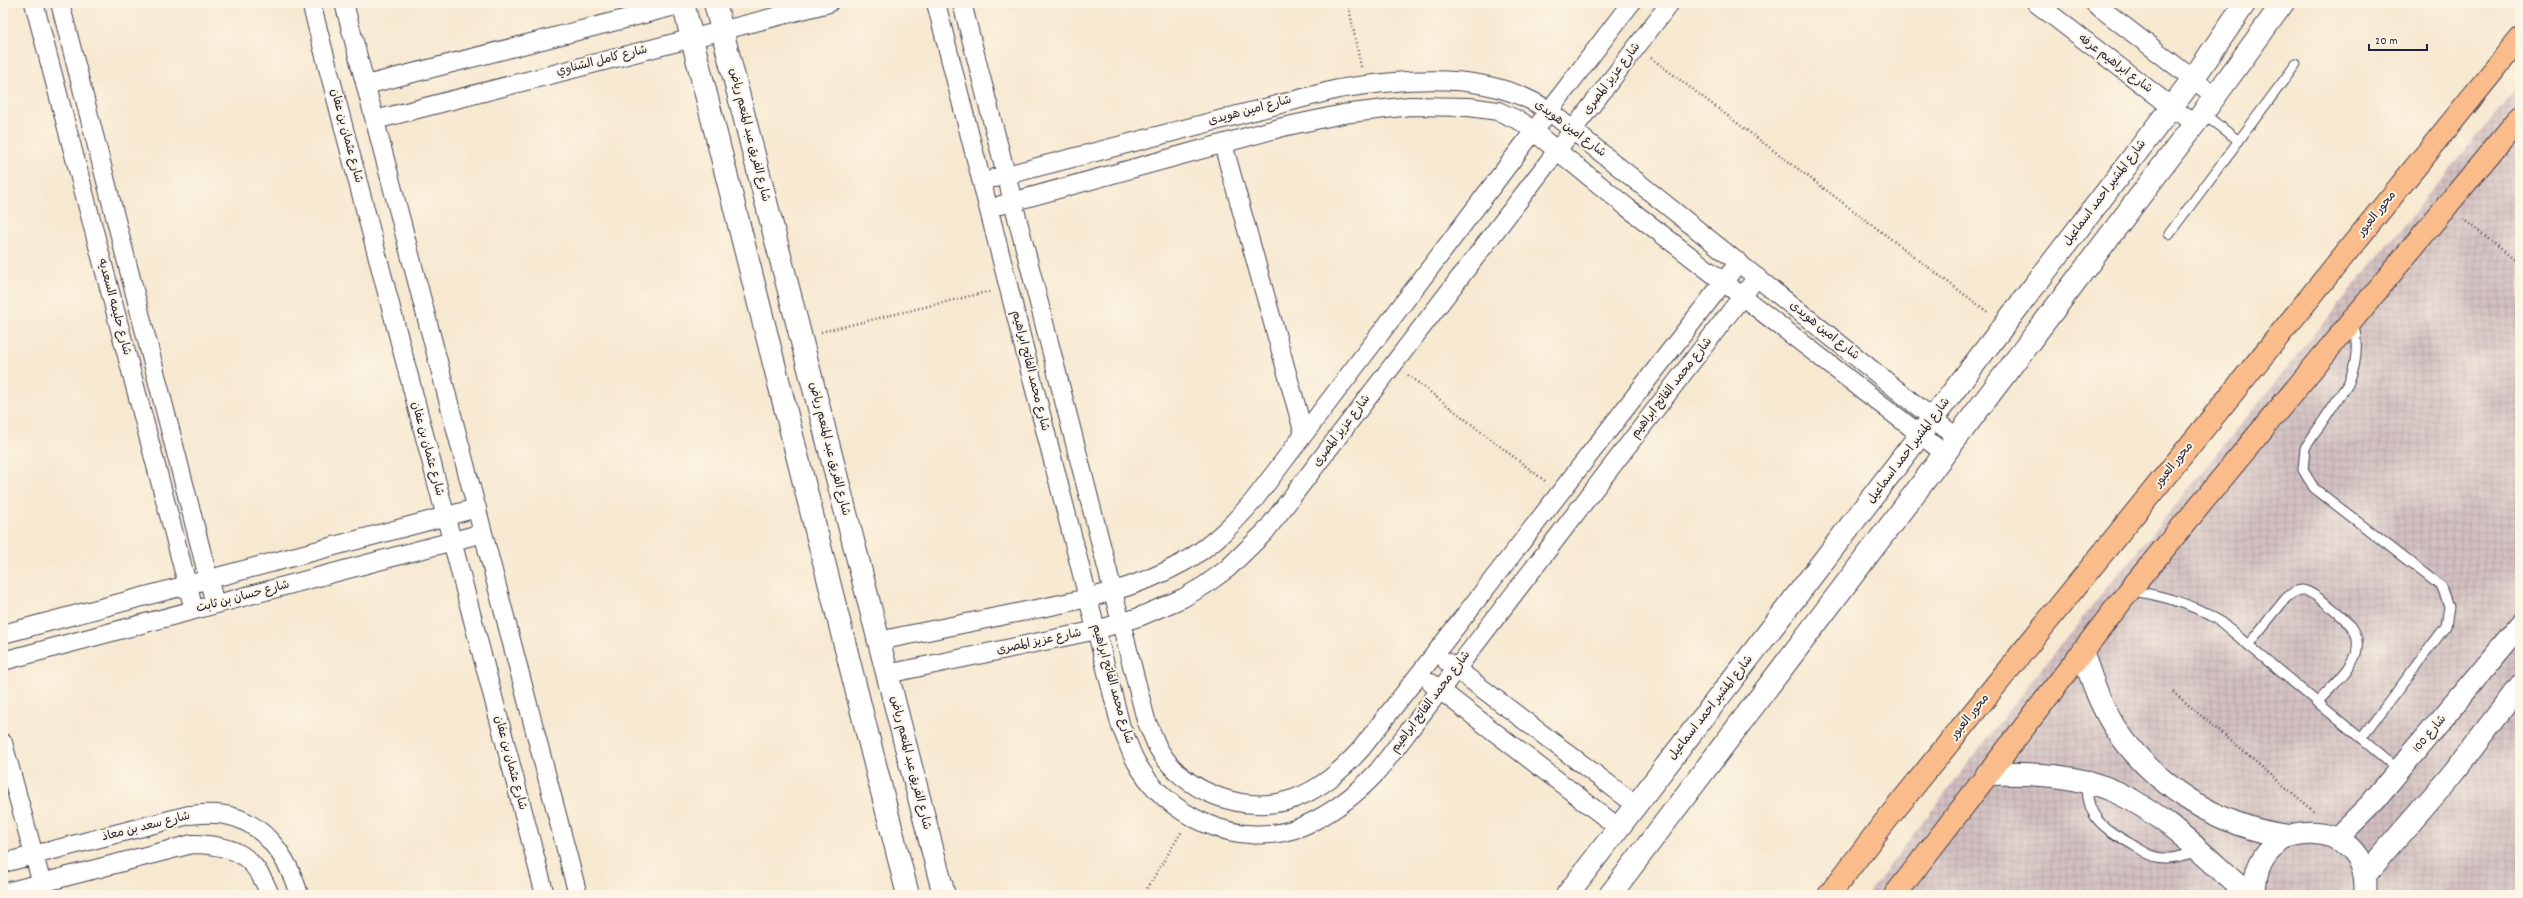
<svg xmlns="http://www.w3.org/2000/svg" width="2523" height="898" viewBox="0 0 2523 898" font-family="Dekko,'Playpen Sans Arabic',sans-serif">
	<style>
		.industrial { fill: url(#industrial-grid) }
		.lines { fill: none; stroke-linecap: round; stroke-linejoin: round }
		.service-casing { stroke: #424051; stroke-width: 11 }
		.minor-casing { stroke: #424051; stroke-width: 20 }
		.tertiary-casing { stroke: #424051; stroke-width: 24 }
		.trunk-casing { stroke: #424051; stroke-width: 24 }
		.path { stroke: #424051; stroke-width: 2.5; stroke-dasharray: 1 3; stroke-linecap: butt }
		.service { stroke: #fff; stroke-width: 9 }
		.minor { stroke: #fff; stroke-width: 18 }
		.tertiary { stroke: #fff; stroke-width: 22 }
		.trunk { stroke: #fabc8b; stroke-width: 22 }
		.labels { text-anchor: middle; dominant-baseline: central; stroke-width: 4; stroke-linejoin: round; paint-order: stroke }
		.street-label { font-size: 12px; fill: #22223b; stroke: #fcf5e5 }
	</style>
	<defs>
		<pattern id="industrial-grid" width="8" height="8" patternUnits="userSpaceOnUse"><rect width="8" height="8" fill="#d2bfc1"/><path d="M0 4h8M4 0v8" fill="none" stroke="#b4a4a7"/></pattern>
	</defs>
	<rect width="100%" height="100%" fill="#fcf5e5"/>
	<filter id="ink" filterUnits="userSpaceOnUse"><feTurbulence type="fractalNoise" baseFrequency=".025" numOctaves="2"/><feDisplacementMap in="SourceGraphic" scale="8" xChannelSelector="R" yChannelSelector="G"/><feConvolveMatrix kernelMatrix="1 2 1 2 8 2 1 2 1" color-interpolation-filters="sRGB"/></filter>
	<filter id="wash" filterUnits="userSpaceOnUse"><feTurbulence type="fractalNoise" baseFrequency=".012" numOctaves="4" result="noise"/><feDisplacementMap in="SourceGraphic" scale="16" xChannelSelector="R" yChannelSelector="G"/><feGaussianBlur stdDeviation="0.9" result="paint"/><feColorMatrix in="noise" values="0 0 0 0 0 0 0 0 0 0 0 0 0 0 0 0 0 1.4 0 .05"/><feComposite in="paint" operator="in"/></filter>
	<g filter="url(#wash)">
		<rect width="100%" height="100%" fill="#f7e8d0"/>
		<path class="industrial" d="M 2520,83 L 2520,895 L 1867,895 L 2035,676 Z"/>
	</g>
	<g filter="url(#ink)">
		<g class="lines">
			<g class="service-casing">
				<path id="service" d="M 2203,113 L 2239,141
					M 2169,234 L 2296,64
					M 2353,322 C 2359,343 2357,362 2349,382 L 2305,448 L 2303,470 L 2314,488 L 2442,587 L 2449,606 L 2446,626 L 2361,739
					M 2131,591 C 2163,595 2189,603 2217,619 L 2400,771
					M 2248,645 L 2286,598 C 2291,594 2295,590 2302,590 C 2312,590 2344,617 2351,626 C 2356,632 2358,641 2357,649 C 2356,666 2328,690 2317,703
					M 2087,783 C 2086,819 2105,829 2133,845 C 2143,851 2153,858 2164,858 C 2175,859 2188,854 2198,852"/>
			</g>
			<g class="minor-casing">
				<path id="minor" d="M 34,3 L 194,610
					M 60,3 L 215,604
					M 311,3 L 545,895
					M 344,3 L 578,895
					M 936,3 L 1121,727 C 1126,737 1129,748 1134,758 C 1163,816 1240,852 1303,826 C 1333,813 1356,795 1378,771 L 1757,277
					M 962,3 L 1146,720 C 1150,729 1154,739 1158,748 C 1184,793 1245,815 1293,799 C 1321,789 1342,770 1361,749 L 1739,262
					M 2036,3 L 2194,124
					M 2094,3 L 2215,96
					M 366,85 L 687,3
					M 375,120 L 829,3
					M 1223,144 L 1304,434
					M 995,178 L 1338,89 C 1406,78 1489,70 1549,111 L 1956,437
					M 1001,205 L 1283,127 L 1343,114 L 1410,106 L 1469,107 L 1498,111 L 1522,122 L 1628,208 L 1944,453
					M 3,634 L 477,508
					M 879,641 C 926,631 973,622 1021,612 C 1076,601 1132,591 1182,563 C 1211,547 1233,524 1254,500 L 1631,3
					M 3,661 L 483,533
					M 1447,662 L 1636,805
					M 887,674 L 1097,630 L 1139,617 L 1183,598 L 1205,585 L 1227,569 L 1265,532 L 1670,3
					M 1431,683 L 1619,828
					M 3,743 L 45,895
					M 3,863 L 189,815 C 199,814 208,813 217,814 C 261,817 288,856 299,895
					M 3,893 L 192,844 C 234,845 254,854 270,895"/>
			</g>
			<g class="tertiary-casing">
				<path id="tertiary" d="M 683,3 L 908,895
					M 715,3 L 944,895
					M 2082,651 C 2091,677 2099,703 2114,726 C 2153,785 2218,827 2288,836
					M 1987,774 C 2030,773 2078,774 2118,793 C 2168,816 2208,860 2249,895
					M 2337,838 L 2370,805 L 2520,625
					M 2365,875 L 2450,777 L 2520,686
					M 1567,895 L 2193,79 L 2245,3
					M 1610,895 L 2203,113 L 2283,3
					M 2255,895 C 2251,809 2374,815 2365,895"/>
			</g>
			<g class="trunk-casing">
				<path id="trunk" d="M 1829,895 L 1884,823 L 2520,38
					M 1895,895 L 2129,591 L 2520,117"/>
			</g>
			<path class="path" d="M 1348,3 L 1361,67
				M 1651,58 L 1989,313
				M 2463,219 L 2520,264
				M 821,332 L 991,291
				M 1408,375 L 1545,481
				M 2173,692 L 2315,812
				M 1143,895 L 1182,831"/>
			<use href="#service" class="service"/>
			<use href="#minor" class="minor"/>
			<use href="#tertiary" class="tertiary"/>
			<use href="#trunk" class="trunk"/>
		</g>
	</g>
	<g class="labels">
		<g class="street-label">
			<text transform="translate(602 61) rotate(-14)">شارع كامل الشناوي</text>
			<text transform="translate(2115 64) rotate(37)">شارع ابراهيم عرفه</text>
			<text transform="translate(1612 79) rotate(-53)">شارع عزيز المصرى</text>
			<text transform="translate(1250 111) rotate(-15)">شارع امين هويدى</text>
			<text transform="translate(1570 129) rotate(37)">شارع امين هويدى</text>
			<text transform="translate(749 135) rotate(76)">شارع الفريق عبد المنعم رياض</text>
			<text transform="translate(346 136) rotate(75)">شارع عثمان بن عفان</text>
			<text transform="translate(2105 193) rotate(-53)">شارع المشير احمد اسماعيل</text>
			<text transform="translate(2377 214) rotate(-51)">محور العبور</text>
			<text transform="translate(114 307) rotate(75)">شارع حليمه السعديه</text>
			<text transform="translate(1824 331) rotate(39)">شارع امين هويدى</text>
			<text transform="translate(1030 371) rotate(76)">شارع محمد الفاتح ابراهيم</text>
			<text transform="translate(1672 388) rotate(-52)">شارع محمد الفاتح ابراهيم</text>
			<text transform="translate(1342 431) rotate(-53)">شارع عزيز المصرى</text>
			<text transform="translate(427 449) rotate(75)">شارع عثمان بن عفان</text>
			<text transform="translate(829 449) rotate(76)">شارع الفريق عبد المنعم رياض</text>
			<text transform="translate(1909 451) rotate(-53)">شارع المشير احمد اسماعيل</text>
			<text transform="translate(2174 465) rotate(-51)">محور العبور</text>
			<text transform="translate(243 597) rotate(-15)">شارع حسان بن ثابت</text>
			<text transform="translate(1039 642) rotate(-12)">شارع عزيز المصرى</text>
			<text transform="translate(1112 684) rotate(74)">شارع محمد الفاتح ابراهيم</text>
			<text transform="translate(1431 702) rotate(-53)">شارع محمد الفاتح ابراهيم</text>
			<text transform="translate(1711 708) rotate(-52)">شارع المشير احمد اسماعيل</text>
			<text transform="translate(1970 717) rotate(-51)">محور العبور</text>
			<text transform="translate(2430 734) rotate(-50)">شارع 100</text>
			<text transform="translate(510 763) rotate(75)">شارع عثمان بن عفان</text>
			<text transform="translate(910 763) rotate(76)">شارع الفريق عبد المنعم رياض</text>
			<text transform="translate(146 827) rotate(-14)">شارع سعد بن معاذ</text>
		</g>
	</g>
	<rect width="2523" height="898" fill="none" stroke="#fcf5e5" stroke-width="16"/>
	<path d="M2369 44v6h58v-6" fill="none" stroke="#22223b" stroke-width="2"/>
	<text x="2375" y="44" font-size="12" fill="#22223b" stroke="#fcf5e5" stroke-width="3" paint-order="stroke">20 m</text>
</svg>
